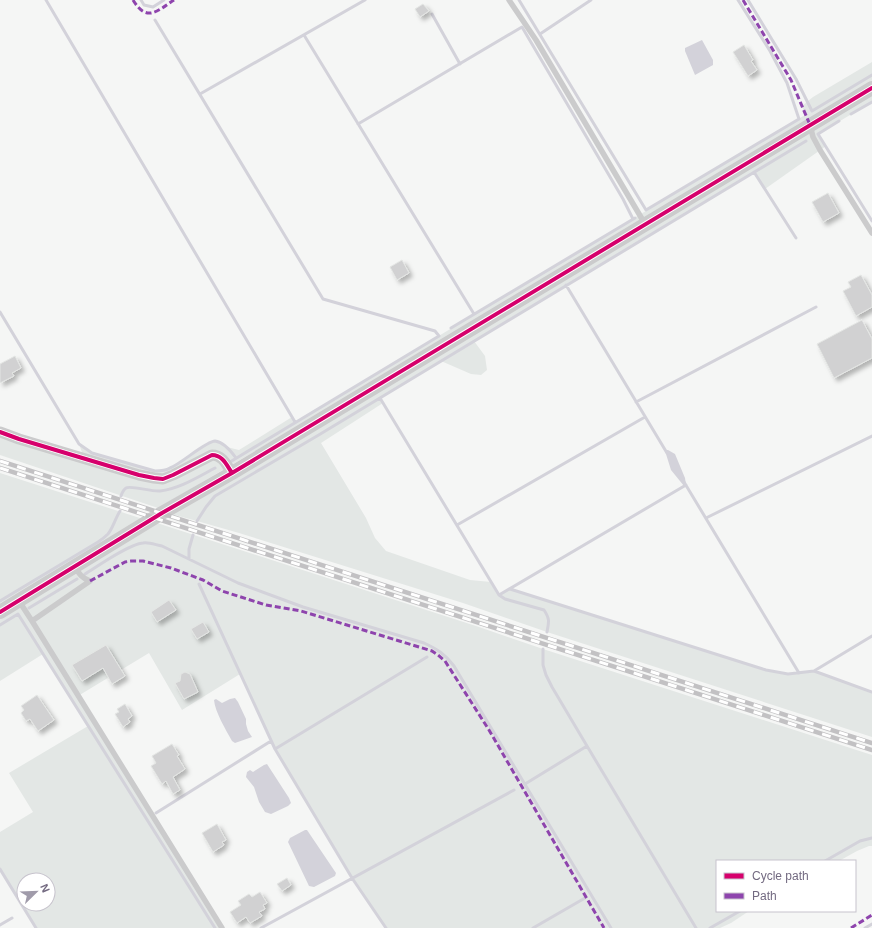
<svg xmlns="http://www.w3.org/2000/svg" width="872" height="928" viewBox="0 0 872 928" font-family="Arial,sans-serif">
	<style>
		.green { fill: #e3e7e5; fill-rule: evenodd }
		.water { fill: #d3d2da }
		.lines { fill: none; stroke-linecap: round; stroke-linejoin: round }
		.stream { stroke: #d3d2da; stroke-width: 3 }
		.building { fill: #d1d1d2; stroke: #e4e6e4; filter: url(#shadow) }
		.service { stroke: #cbcbcc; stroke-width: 5.5 }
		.minor { stroke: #cbcbcc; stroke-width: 11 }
		.tertiary { stroke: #cbcbcc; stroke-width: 14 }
		.rail-casing { stroke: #c2c1c3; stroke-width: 4.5 }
		.rail { stroke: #fff; stroke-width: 3; stroke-dasharray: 9; stroke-linecap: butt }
		.quiet { stroke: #8e44ad; stroke-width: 3; stroke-dasharray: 6 3; stroke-linecap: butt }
		.cycleway-casing { stroke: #fff; stroke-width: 6 }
		.cycleway { stroke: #d6006c; stroke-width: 4 }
	</style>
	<defs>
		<filter id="shadow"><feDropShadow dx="3.5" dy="3.5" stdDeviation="2" flood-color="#0004"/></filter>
	</defs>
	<rect width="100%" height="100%" fill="#f5f6f5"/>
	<path class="green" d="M 872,62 L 872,82 L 448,338 L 158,508 L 0,455 L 0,432 L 84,458 L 79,444 L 92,453 L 155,471 L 164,471 L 172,468 L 206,444 L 213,441 L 220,442 L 227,447 L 239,450 L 292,417 L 296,422 L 805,115 L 802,106 L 813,97 Z
		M 872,95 L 872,102 L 818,134 L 826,146 L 765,189 L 754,172 L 474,341 L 485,356 L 487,370 L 481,375 L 471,374 L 441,361 L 380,398 L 383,403 L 321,443 L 366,518 L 375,538 L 386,551 L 470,580 L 491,582 L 500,595 L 510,589 L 766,670 L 788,674 L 814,671 L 872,692 L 872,737 L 547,632 L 463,603 L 239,533 L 197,521 L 171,514 Z
		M 0,473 L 143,519 L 0,606 Z
		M 157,523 L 479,627 L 543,649 L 872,755 L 872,846 L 869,846 L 857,851 L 839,861 L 717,861 L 717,911 L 749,911 L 731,923 L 720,928 L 386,928 L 352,878 L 275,749 L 240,674 L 182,710 L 149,653 L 78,696 L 222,928 L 36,928 L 0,869 L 0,832 L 33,812 L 9,773 L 88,726 L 43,654 L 0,681 L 0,618 ZM 24,880 L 48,880 L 48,904 L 24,904 Z"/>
	<path class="water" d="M 702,40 L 713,60 L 713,65 L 695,75 L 685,51 L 685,48 Z
		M 665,450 L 668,450 L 675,454 L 685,478 L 686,485 L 684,486 L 671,470 L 666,454 Z
		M 235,698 L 238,702 L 246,719 L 246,724 L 248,731 L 252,737 L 235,743 L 232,741 C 226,730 215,712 214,700 L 216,699 L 222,703 L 230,699 Z
		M 267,764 L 289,798 L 291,803 L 288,806 L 271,814 L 265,812 L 259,802 L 254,787 L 246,777 L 247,772 L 250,770 L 253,772 L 264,765 Z
		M 305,830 L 307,830 L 336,873 L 335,876 L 314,887 L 309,886 L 288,842 L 290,838 Z"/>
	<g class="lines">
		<path class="stream" d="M 46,0 L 295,422
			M 141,0 L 144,5 L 153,7 L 164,0
			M 519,0 L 646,210 L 799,119 L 787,83 L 770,51 L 738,0
			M 748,0 L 796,79 L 812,111 L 872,75
			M 432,14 L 460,64
			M 155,20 L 323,299 L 435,331 L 439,336 L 230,462
			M 540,34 L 591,0
			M 304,35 L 474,314
			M 200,94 L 365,0
			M 851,114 L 872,102
			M 839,121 L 818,134 L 872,221
			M 358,124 L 522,27 L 623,199 L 633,219
			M 754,172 L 796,238
			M 566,285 L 667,453
			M 0,312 L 79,444 L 92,453 L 155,471 C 161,471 165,471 170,468 C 181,464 206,441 215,441 C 224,442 231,451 236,458
			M 451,328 L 635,218
			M 380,398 L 499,595 L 505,599 L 544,610 C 550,619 549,622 547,632
			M 636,402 L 816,307
			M 684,482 L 799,673
			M 121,496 C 122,493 123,490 126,488 C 130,485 152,492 160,491 C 179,489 198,477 215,468
			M 706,518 L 872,436
			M 197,521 L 206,507 L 215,496 L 317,436 L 806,141
			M 457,525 L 645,417
			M 189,559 L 189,549 L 193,535
			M 85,574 C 98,566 129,544 143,543 C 149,542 156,545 162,546 L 238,583 L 303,607 L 424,643 C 437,649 445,654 454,666 L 611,928
			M 199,584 L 275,749 L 352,878 L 386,928
			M 510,589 L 766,670 L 788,674 L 814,671 L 872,692
			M 499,595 L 686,485
			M 0,601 L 98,542 C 101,540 105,537 108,534 C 113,528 115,519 120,511
			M 29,608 L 77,579
			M 0,625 L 18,614 L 215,928
			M 543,649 L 543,665 L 546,675 L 552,687 L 587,746
			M 814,671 L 872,636
			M 275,749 L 427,657
			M 525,784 L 587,746 L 696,928
			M 156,813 L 271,741
			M 825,861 L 860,841 L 872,838
			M 0,869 L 36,928
			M 0,925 L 12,918
			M 261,928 L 514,790
			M 533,928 L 585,898
			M 710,928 L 740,911
			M 865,928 L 872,924"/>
	</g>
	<path class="building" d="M 423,4 L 429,11 L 420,17 L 415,9 Z
		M 744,45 L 753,60 L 751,61 L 757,70 L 748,76 L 733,52 Z
		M 828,193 L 839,213 L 823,222 L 812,202 Z
		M 402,260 L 409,273 L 397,280 L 390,267 Z
		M 861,275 L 872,295 L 872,307 L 856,316 L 843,291 L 851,287 L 848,282 Z
		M 862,320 L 872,339 L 872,358 L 834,378 L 817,344 Z
		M 15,356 L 21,368 L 12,373 L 14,376 L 0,383 L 0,364 Z
		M 169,600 L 176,610 L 157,622 L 151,612 Z
		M 203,622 L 209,632 L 197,639 L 191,629 Z
		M 106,645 L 125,676 L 112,684 L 103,668 L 82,681 L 72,665 Z
		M 185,672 L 190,674 L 198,692 L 184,699 L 175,683 L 180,681 L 181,674 Z
		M 37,695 L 54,720 L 38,731 L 30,719 L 26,721 L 21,713 L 24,710 L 21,706 Z
		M 125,704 L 132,716 L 128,719 L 130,722 L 123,727 L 115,714 L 119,712 L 117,709 Z
		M 172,744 L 179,755 L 177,756 L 185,769 L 173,777 L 180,790 L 173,794 L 166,781 L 162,784 L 151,766 L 156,763 L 152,756 Z
		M 217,824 L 226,840 L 222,842 L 224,845 L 213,852 L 202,833 Z
		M 287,878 L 291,885 L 282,891 L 277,884 Z
		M 260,892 L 267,903 L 263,905 L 265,909 L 259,912 L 262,916 L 250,923 L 246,917 L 237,923 L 230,912 L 241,905 L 238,901 L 249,894 L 252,897 Z"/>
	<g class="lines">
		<path class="service" d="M 509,0 L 536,40 L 645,224
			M 810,125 L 813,137 L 820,150 L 872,233
			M 75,567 C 79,574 82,578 90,581 L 32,621 L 222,928
			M 19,601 L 32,621"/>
		<path class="minor" d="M 0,432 L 19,439 L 139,475 L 154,478 L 163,479 L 173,475 L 212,455 C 223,455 227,466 232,473"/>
		<path class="tertiary" d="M 0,612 L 162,513 L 232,473 L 872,88"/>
		<g class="rail-casing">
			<path id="rail" d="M 0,461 L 872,743
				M 0,468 L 872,750"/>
		</g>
		<use href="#rail" class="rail"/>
		<path class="quiet" d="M 133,0 C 147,23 157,11 174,0
			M 743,0 L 791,80 L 810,125
			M 90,581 L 125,562 L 131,561 L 143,561 L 171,568 L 203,580 L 222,591 L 266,605 L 301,611 L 432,651 L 438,655 L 445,661 L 489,730 L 604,928
			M 851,928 L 872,915"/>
		<g class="cycleway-casing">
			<path id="cycleway" d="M 0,432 L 19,439 L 139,475 L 154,478 L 163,479 L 173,475 L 212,455 C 223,455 227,466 232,473
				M 0,612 L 162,513 L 232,473 L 872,88"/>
		</g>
		<use href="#cycleway" class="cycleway"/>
	</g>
	<rect x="716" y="860" width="140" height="52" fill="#ffffff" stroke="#c7c3cd"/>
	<rect x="724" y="873" width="20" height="6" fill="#d6006c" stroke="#c7c3cd"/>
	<text x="752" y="880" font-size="12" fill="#736a81">Cycle path</text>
	<rect x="724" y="893" width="20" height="6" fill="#8e44ad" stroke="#c7c3cd"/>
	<text x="752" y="900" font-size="12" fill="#736a81">Path</text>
	<g transform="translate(36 892) rotate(67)"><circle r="19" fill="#ffffff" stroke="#c7c3cd"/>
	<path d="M0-3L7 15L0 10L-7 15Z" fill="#a09baa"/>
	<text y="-6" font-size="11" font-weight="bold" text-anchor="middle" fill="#736a81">N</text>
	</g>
</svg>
